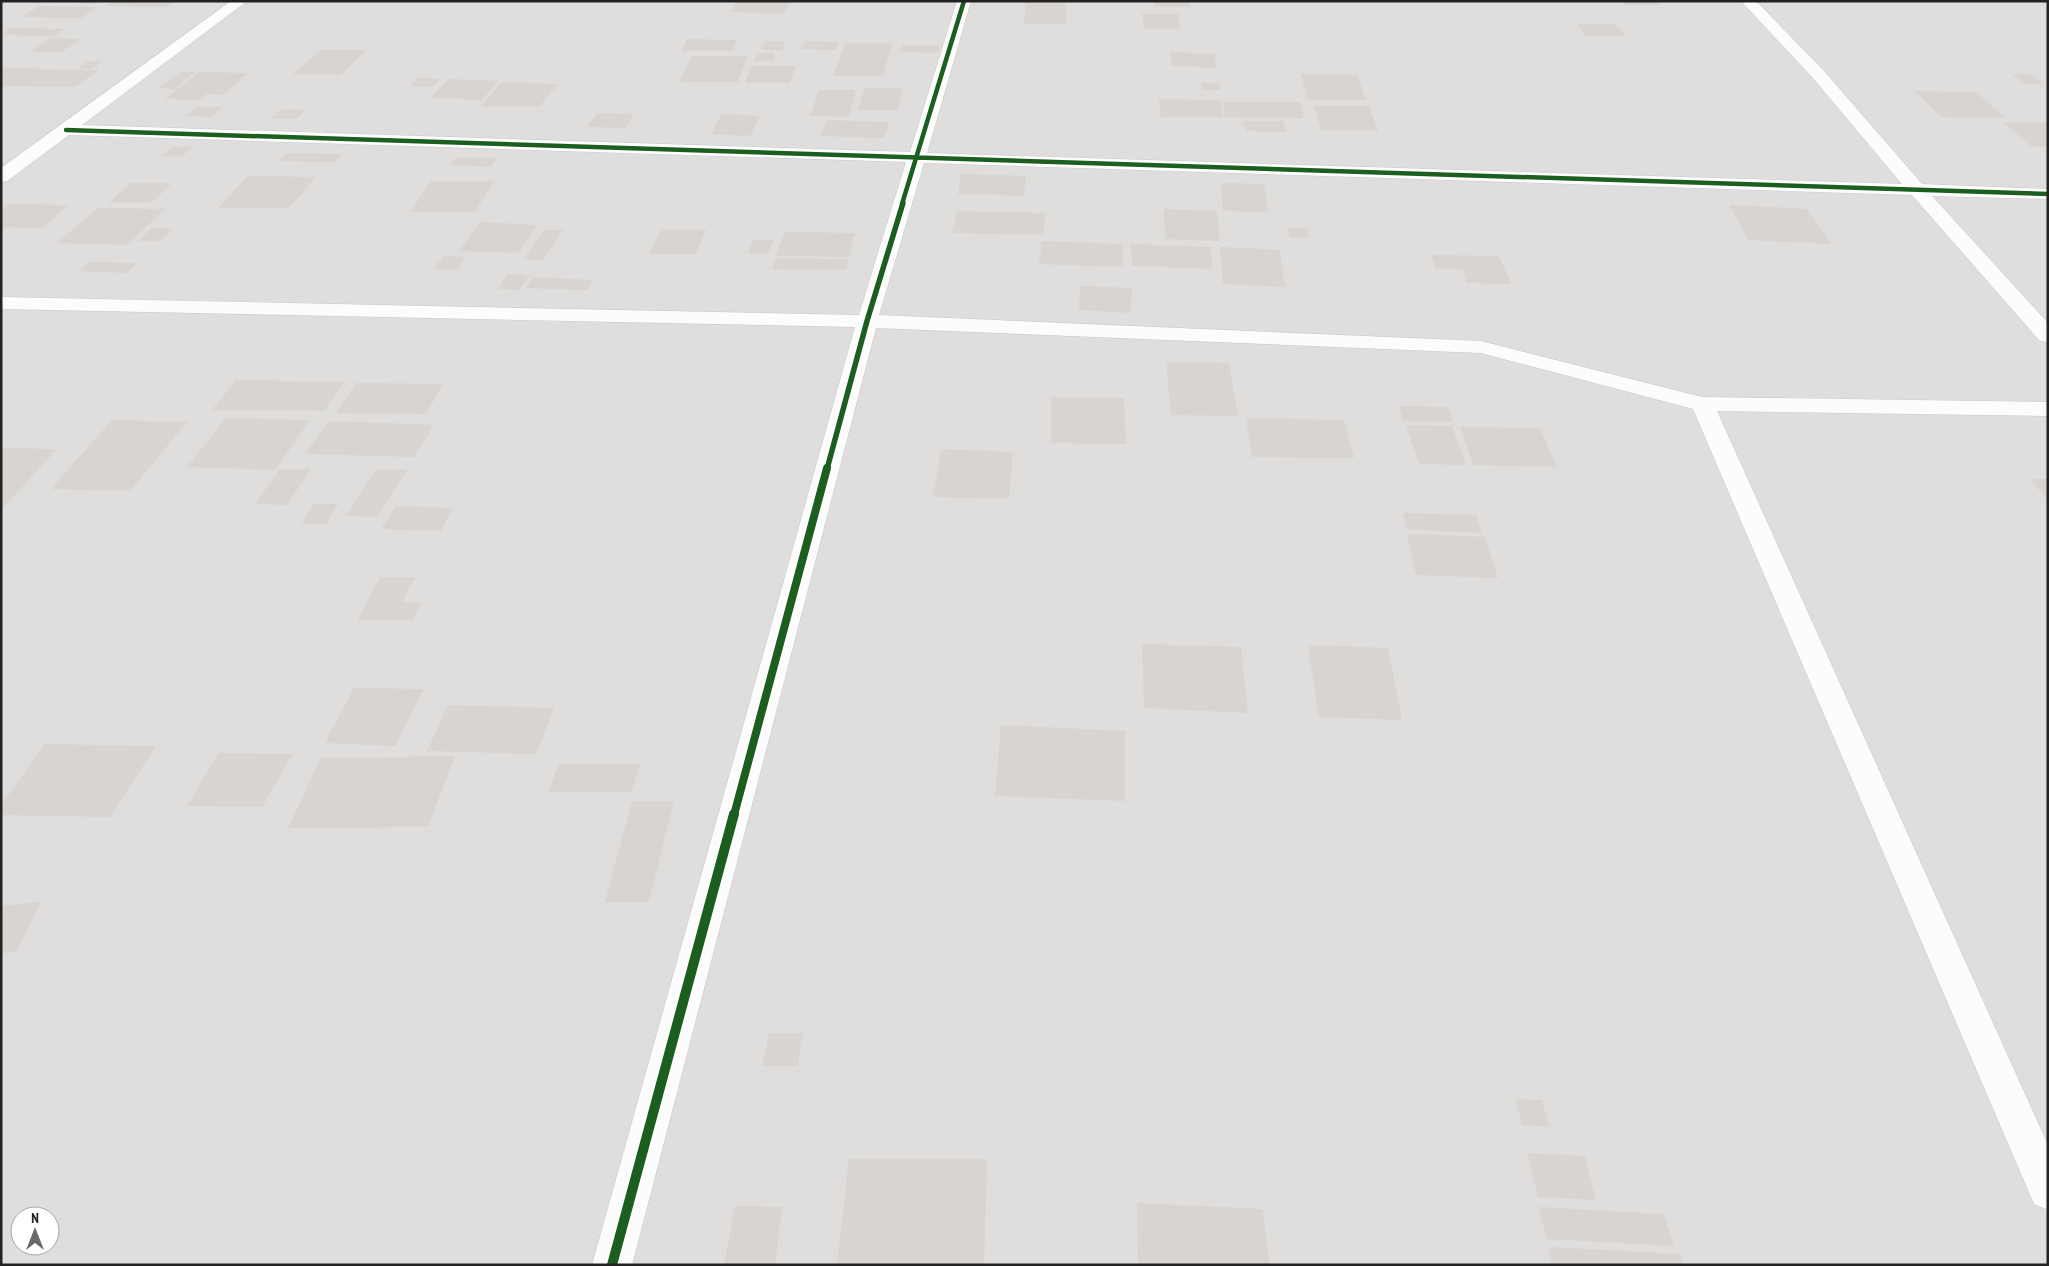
<svg xmlns="http://www.w3.org/2000/svg" width="2049" height="1266" viewBox="0 0 2049 1266" font-family="'PT Sans Narrow',sans-serif">
	<style>
		.residential { fill: #dfdedc; fill-rule: evenodd }
		.building { fill: #d7d4d2 }
		.lines { fill: none; stroke-linecap: round; stroke-linejoin: round }
		.minor-casing { stroke: #c9c8c7; stroke-width: 1 }
		.minor { fill: #fdfcfc; fill-rule: evenodd }
		.cycleway-far3-casing { stroke: #fff; stroke-width: 6 }
		.cycleway-far2-casing { stroke: #fff; stroke-width: 8 }
		.cycleway-far1-casing { stroke: #fff; stroke-width: 11 }
		.cycleway-casing { stroke: #fff; stroke-width: 13 }
		.cycleway-far3 { stroke: #1b5e20; stroke-width: 4.5 }
		.cycleway-far2 { stroke: #1b5e20; stroke-width: 5.5 }
		.cycleway-far1 { stroke: #1b5e20; stroke-width: 8 }
		.cycleway { stroke: #1b5e20; stroke-width: 10 }
	</style>
	<rect width="100%" height="100%" fill="#f0eeeb"/>
	<path class="residential" d="M 1,1 L 2048,1 L 2048,1265 L 1,1265 ZM 20,1216 L 50,1216 L 50,1246 L 20,1246 Z"/>
	<path class="building" d="M 45,1 L 99,1 L 95,4 Z
		M 113,1 L 174,1 L 167,7 L 106,6 Z
		M 738,1 L 791,1 L 783,14 L 730,12 Z
		M 1154,1 L 1189,1 L 1190,7 L 1155,7 Z
		M 1622,1 L 1658,1 L 1662,5 L 1626,5 Z
		M 1026,2 L 1066,3 L 1066,24 L 1024,24 Z
		M 39,6 L 97,7 L 81,18 L 22,17 Z
		M 1142,14 L 1178,14 L 1180,29 L 1144,29 Z
		M 1576,24 L 1615,24 L 1626,36 L 1586,36 Z
		M 10,28 L 65,29 L 54,36 L 1,35 Z
		M 51,38 L 81,39 L 61,52 L 30,52 Z
		M 687,39 L 737,40 L 732,51 L 682,51 Z
		M 765,41 L 785,41 L 782,50 L 762,50 Z
		M 805,41 L 839,42 L 836,50 L 802,49 Z
		M 845,43 L 892,43 L 883,76 L 833,76 Z
		M 902,45 L 939,45 L 938,53 L 900,52 Z
		M 321,50 L 367,50 L 341,75 L 293,74 Z
		M 1171,52 L 1215,54 L 1216,68 L 1171,66 Z
		M 757,53 L 775,53 L 773,61 L 754,61 Z
		M 692,56 L 748,56 L 738,82 L 680,82 Z
		M 87,61 L 102,61 L 91,69 L 77,69 Z
		M 751,66 L 796,66 L 790,83 L 745,83 Z
		M 5,68 L 99,70 L 75,87 L 1,86 L 1,71 Z
		M 181,72 L 195,72 L 175,89 L 159,88 Z
		M 199,72 L 248,73 L 223,95 L 207,94 L 200,100 L 165,99 Z
		M 1301,74 L 1357,75 L 1366,100 L 1308,100 Z
		M 2012,74 L 2030,74 L 2043,84 L 2025,84 Z
		M 418,78 L 440,79 L 432,87 L 410,86 Z
		M 449,79 L 498,81 L 482,100 L 431,98 Z
		M 502,82 L 558,84 L 539,107 L 481,106 Z
		M 1201,83 L 1220,83 L 1221,90 L 1202,90 Z
		M 864,88 L 903,88 L 898,110 L 858,110 Z
		M 819,90 L 856,90 L 849,117 L 810,116 Z
		M 1914,91 L 1975,92 L 2006,118 L 1942,117 Z
		M 1159,99 L 1220,100 L 1223,117 L 1161,117 Z
		M 1222,102 L 1300,102 L 1304,118 L 1225,117 Z
		M 1314,106 L 1369,106 L 1378,131 L 1321,130 Z
		M 197,107 L 222,107 L 211,117 L 186,116 Z
		M 282,109 L 306,109 L 296,119 L 271,118 Z
		M 597,113 L 634,114 L 625,128 L 587,127 Z
		M 722,114 L 760,116 L 750,136 L 711,134 Z
		M 827,120 L 889,122 L 884,138 L 820,136 Z
		M 1243,121 L 1283,121 L 1286,132 L 1246,131 Z
		M 2003,122 L 2048,123 L 2048,147 L 2032,147 Z
		M 173,147 L 193,147 L 181,157 L 161,156 Z
		M 286,153 L 342,154 L 335,162 L 278,161 Z
		M 457,157 L 498,158 L 491,167 L 449,165 Z
		M 961,174 L 1026,176 L 1024,196 L 958,194 Z
		M 248,176 L 316,177 L 289,208 L 218,208 Z
		M 431,181 L 494,181 L 475,212 L 410,212 Z
		M 131,183 L 172,183 L 151,203 L 109,203 Z
		M 1221,183 L 1264,184 L 1268,212 L 1223,211 Z
		M 9,204 L 69,205 L 42,228 L 1,227 L 1,210 Z
		M 1729,205 L 1807,209 L 1831,244 L 1749,240 Z
		M 98,208 L 165,209 L 127,245 L 57,243 Z
		M 1164,209 L 1217,211 L 1220,241 L 1165,239 Z
		M 957,211 L 1045,213 L 1043,235 L 952,233 Z
		M 480,222 L 537,225 L 518,253 L 459,251 Z
		M 151,228 L 173,229 L 160,241 L 138,241 Z
		M 1288,228 L 1307,228 L 1309,238 L 1290,237 Z
		M 661,229 L 706,230 L 696,254 L 649,254 Z
		M 544,230 L 563,230 L 543,260 L 524,259 Z
		M 784,232 L 855,233 L 849,257 L 776,256 Z
		M 753,240 L 773,240 L 768,254 L 748,253 Z
		M 1042,241 L 1123,244 L 1123,267 L 1039,264 Z
		M 1131,244 L 1211,247 L 1212,269 L 1132,266 Z
		M 1220,247 L 1280,250 L 1285,287 L 1223,284 Z
		M 1431,255 L 1499,256 L 1511,284 L 1467,283 L 1463,269 L 1436,269 Z
		M 444,256 L 466,257 L 457,270 L 433,269 Z
		M 776,258 L 849,259 L 846,270 L 772,269 Z
		M 89,262 L 137,263 L 128,273 L 79,271 Z
		M 507,274 L 529,275 L 520,290 L 498,289 Z
		M 533,277 L 593,280 L 587,290 L 526,288 Z
		M 1080,286 L 1132,288 L 1131,313 L 1079,310 Z
		M 1166,362 L 1229,363 L 1238,416 L 1171,415 Z
		M 236,380 L 345,382 L 324,411 L 212,410 Z
		M 356,383 L 443,384 L 426,414 L 336,413 Z
		M 1051,397 L 1124,398 L 1126,444 L 1051,443 Z
		M 1399,406 L 1448,407 L 1453,422 L 1403,421 Z
		M 226,418 L 310,420 L 275,470 L 187,467 Z
		M 1246,418 L 1344,420 L 1354,458 L 1252,457 Z
		M 112,420 L 187,422 L 130,491 L 51,489 Z
		M 329,421 L 434,425 L 414,457 L 305,454 Z
		M 1406,425 L 1452,426 L 1466,465 L 1419,464 Z
		M 1460,427 L 1540,428 L 1557,467 L 1473,465 Z
		M 1,448 L 57,449 L 1,510 Z
		M 941,449 L 1013,452 L 1009,499 L 933,497 Z
		M 280,469 L 311,469 L 287,505 L 255,504 Z
		M 376,469 L 407,470 L 377,517 L 346,516 Z
		M 2030,479 L 2048,479 L 2048,500 Z
		M 314,504 L 338,504 L 326,524 L 302,524 Z
		M 396,506 L 453,508 L 441,531 L 381,529 Z
		M 1403,513 L 1476,515 L 1482,533 L 1407,529 Z
		M 1407,534 L 1485,537 L 1498,578 L 1416,575 Z
		M 380,577 L 415,577 L 402,602 L 421,603 L 413,620 L 358,620 Z
		M 1142,644 L 1241,647 L 1248,713 L 1144,708 Z
		M 1308,645 L 1388,648 L 1402,720 L 1319,717 Z
		M 354,688 L 424,689 L 395,746 L 325,743 Z
		M 448,705 L 554,708 L 536,754 L 427,751 Z
		M 1001,725 L 1125,731 L 1125,801 L 995,796 Z
		M 45,744 L 156,746 L 110,817 L 1,815 L 1,805 Z
		M 219,753 L 293,754 L 262,807 L 187,806 Z
		M 455,756 L 428,827 L 288,828 L 321,758 Z
		M 558,764 L 640,764 L 632,792 L 549,792 Z
		M 632,801 L 674,801 L 649,902 L 605,902 Z
		M 41,902 L 16,952 L 1,953 L 1,906 Z
		M 769,1033 L 802,1033 L 798,1066 L 762,1066 Z
		M 1516,1099 L 1542,1100 L 1549,1127 L 1522,1125 Z
		M 1527,1153 L 1585,1156 L 1596,1200 L 1538,1197 Z
		M 849,1159 L 987,1159 L 984,1265 L 837,1265 Z
		M 1137,1203 L 1263,1209 L 1269,1265 L 1138,1265 Z
		M 735,1206 L 782,1207 L 775,1265 L 724,1265 Z
		M 1539,1207 L 1664,1214 L 1674,1246 L 1547,1239 Z
		M 1549,1247 L 1680,1254 L 1683,1265 L 1552,1265 Z"/>
	<g class="lines">
		<g class="minor-casing">
			<path id="minor" d="M 231,1 L 247,1 L 82,125 L 910,152 L 957,1 L 971,1 L 927,153 L 1902,184 L 1812,77 L 1741,1 L 1756,1 L 1824,71 L 1922,184 L 2048,189 L 2048,199 L 1932,196 L 2048,323 L 2048,342 L 2040,341 L 1912,195 L 924,163 L 879,315 L 1481,341 L 1702,397 L 2048,402 L 2048,416 L 1717,411 L 2048,1145 L 2048,1210 L 2034,1204 L 1693,409 L 1481,353 L 876,328 L 632,1265 L 592,1265 L 855,327 L 1,309 L 1,297 L 859,315 L 906,162 L 69,135 L 7,181 L 1,182 L 1,168 Z"/>
		</g>
		<use href="#minor" class="minor"/>
		<g class="cycleway-far3-casing">
			<path id="cycleway-far3" d="M 66,130 L 2048,194
				M 902,204 L 964,1"/>
		</g>
		<g class="cycleway-far2-casing">
			<path id="cycleway-far2" d="M 827,469 L 867,321 L 903,203"/>
		</g>
		<g class="cycleway-far1-casing">
			<path id="cycleway-far1" d="M 734,815 L 827,468"/>
		</g>
		<g class="cycleway-casing">
			<path id="cycleway" d="M 612,1265 L 734,814"/>
		</g>
		<use href="#cycleway-far3" class="cycleway-far3"/>
		<use href="#cycleway-far2" class="cycleway-far2"/>
		<use href="#cycleway-far1" class="cycleway-far1"/>
		<use href="#cycleway" class="cycleway"/>
	</g>
	<rect width="2049" height="1266" fill="none" stroke="#222222" stroke-width="5"/>
	<g transform="translate(35 1231)"><circle r="24" fill="#ffffff" stroke="#a7a7a7"/>
	<path d="M0-4L9 19L0 12L-9 19Z" fill="#6a6968"/>
	<text y="-8" font-size="14" font-weight="bold" text-anchor="middle" fill="#222222">N</text>
	</g>
</svg>
